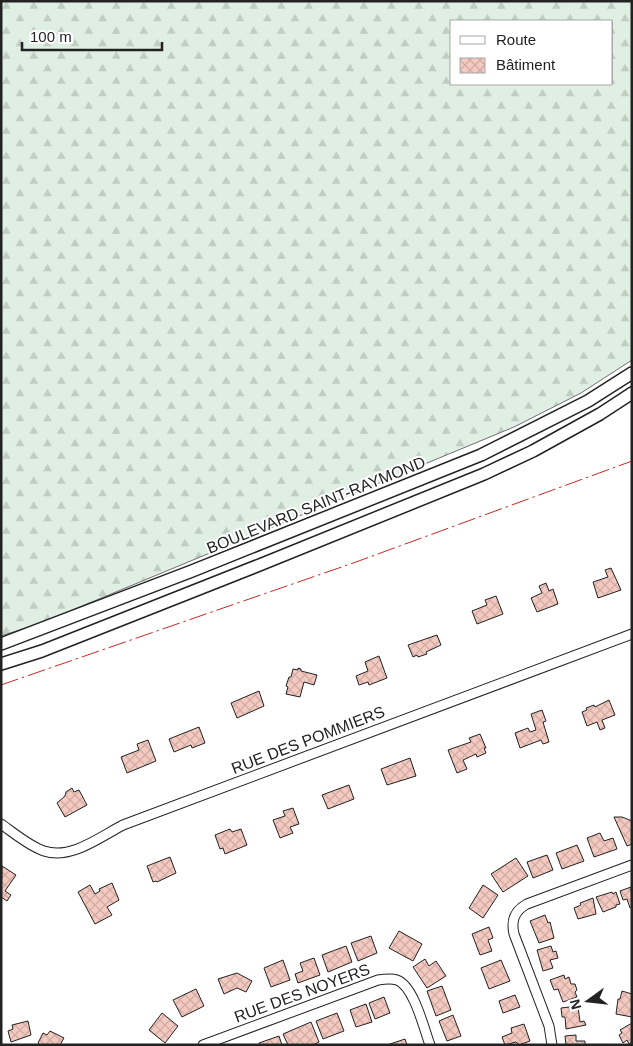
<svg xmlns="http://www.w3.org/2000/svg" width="633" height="1046" viewBox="0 0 633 1046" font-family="Helvetica,sans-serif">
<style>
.forest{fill:url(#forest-firs);stroke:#6f6f6f;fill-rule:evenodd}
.building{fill:url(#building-cross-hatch);stroke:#222}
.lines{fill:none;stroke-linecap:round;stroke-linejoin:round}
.minor-casing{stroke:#222;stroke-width:11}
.secondary-casing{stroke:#222;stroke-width:14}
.minor{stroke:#fff;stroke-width:9}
.secondary{stroke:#fff;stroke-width:11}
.power{stroke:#c62828;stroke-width:1;stroke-dasharray:18 4 2.5 4;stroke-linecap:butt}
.labels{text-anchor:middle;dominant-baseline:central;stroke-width:4;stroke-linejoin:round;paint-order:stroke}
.street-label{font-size:16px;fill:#222;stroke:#fff}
</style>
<defs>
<pattern id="forest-firs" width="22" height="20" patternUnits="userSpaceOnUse" patternTransform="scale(1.25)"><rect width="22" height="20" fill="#e0efe3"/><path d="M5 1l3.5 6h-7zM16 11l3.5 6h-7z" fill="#c0cdc2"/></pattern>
<pattern id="building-cross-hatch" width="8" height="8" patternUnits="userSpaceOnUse" patternTransform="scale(1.25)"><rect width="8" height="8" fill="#f3c9c0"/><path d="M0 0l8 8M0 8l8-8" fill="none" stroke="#d0aca5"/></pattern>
</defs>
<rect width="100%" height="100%" fill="#fff"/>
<path class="forest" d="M1,1H632V360L581,393L514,427L41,623L1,636ZM452,21H612V84H452Z"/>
<path class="building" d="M611,568L621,590L598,598L593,582L608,577L605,570Z
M546,583L549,591L553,589L558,604L537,612L531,598L542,593L539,586Z
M496,596L503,614L477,624L472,611L487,605L485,600Z
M437,635L441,645L426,652L427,654L418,657L417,655L413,657L408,645Z
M379,656L387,678L369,685L368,682L359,685L356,676L368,671L365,662Z
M298,668L301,669V671L317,675L314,685L304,682L300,697L286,694L288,687L286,686L289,677H291L293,669L298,670Z
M259,691L264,706L237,718L231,703Z
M609,700L615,715L602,720L605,728L600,730L597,722L587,726L582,712L587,710L586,708L594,705L595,707Z
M542,710L546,721L543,722L549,742L543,744L541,740L520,748L515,733L528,728L530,732L536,730L531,714Z
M199,727L205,743L192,748L191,745L174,752L169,739Z
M480,734L486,748H484L486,753L477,757L476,754L463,760L467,769L457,773L448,750L471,742L469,738Z
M148,740L156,761L127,773L121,757L139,750L137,744Z
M410,758L416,776L387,785L381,769Z
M349,785L354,799L328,809L322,795Z
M72,788L74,792L79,790L87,805L65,817L57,803L65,796L66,792Z
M293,808L299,824L290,827L293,833L280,838L273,820L285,816L283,811Z
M614,817H622L632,821V844L627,846Z
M230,829L232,832L241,829L247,845L225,854L223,848L220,849L215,835Z
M600,833L604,841L613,838L617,849L594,857L587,838Z
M577,845L584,861L562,869L556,853Z
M547,855L553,870L533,878L527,862Z
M170,857L176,873L157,882L156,881L153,882L147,866Z
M516,858L528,876L503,892L491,874Z
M2,866L16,875L5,891L11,895L7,901L1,897Z
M112,883L119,900L107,907L112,915L95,924L78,892L90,885L95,894L100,891L99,889Z
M483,885L498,895L483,918L469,908Z
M631,887L632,907L630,908L627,899L623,900L620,891Z
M612,892L613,894L616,892L620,904L616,905V907L603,912L596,897Z
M593,898L596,914L578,919L574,908L581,905L580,903Z
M545,915L548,923L550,922L554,938L539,943L530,921Z
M489,927L493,938L488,940L492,951L480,955L472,934Z
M399,931L422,944L413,961L389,948Z
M371,936L377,953L358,961L351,943Z
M346,946L352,962L328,972L322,955Z
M551,946L553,952L556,951L558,958L550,960L553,968L543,971L537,950Z
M314,958L320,975L298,983L295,974L303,971L300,963Z
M425,959L429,966L436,961L446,976L427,988L413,967Z
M283,960L290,980L271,987L264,968Z
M501,960L510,981L489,989L481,968Z
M237,973L252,981L246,992L237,988L224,994L218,979Z
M564,975L565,979L569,977L571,984H575L577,990L575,992L577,997L563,1002L558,989L554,990L550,980Z
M442,986L451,1010L436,1016L427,991Z
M196,989L204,1006L182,1017L173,1000Z
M622,991L632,994V1017L616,1014L618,999H620Z
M515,995L520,1007L503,1013L499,1001Z
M384,997L390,1013L375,1019L369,1003Z
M366,1004L372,1022L356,1027L350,1010Z
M578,1006L580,1022L584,1021L586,1025L566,1029L565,1017H562L561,1008Z
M162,1013L178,1026L165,1043L149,1030Z
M337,1013L344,1031L323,1039L316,1021Z
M453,1015L461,1036L447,1041L439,1021Z
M28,1021L31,1035L11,1042L8,1031L13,1029L12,1025Z
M311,1022L319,1042L313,1045H288L283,1034Z
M632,1023V1042L629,1044L627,1040L623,1043L619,1035L622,1033L620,1030Z
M524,1024L530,1041L519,1045L516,1042L505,1045L502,1037L512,1033L511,1028Z
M50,1031L64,1038L60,1045H40L38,1043L43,1033L47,1035Z
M576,1035V1041H585V1045H566L565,1036Z
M279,1036L282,1045H260L259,1043Z
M405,1039L407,1045H387Z"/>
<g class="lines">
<g class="minor-casing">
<path id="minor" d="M1,824C14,833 29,846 44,851C71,860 100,837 123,825L632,634
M203,1045L378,980C384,979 391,978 397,980C414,986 424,1029 430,1045
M552,1045L549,1026L514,934C511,921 514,911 527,904L632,865"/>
</g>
<g class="secondary-casing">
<path id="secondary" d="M1,644L192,571L481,455L588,401L632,373
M1,664L42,651L262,564L484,474L533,451L600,414L632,393"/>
</g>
<use href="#minor" class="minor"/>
<use href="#secondary" class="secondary"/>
<path class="power" d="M1,685L356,562L632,461"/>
</g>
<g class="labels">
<g class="street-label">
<text transform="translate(316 505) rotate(-22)">BOULEVARD SAINT-RAYMOND</text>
<text transform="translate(308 740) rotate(-21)">RUE DES POMMIERS</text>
<text transform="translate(302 993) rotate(-20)">RUE DES NOYERS</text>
</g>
</g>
<rect width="633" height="1046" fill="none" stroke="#222222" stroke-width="5"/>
<rect x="450" y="20" width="162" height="65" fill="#ffffff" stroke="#a7a7a7"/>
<rect x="460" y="36" width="25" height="8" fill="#ffffff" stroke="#a7a7a7"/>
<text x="496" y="45" font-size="15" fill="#222222">Route</text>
<rect x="460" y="58" width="25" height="15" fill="url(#building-cross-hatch)" stroke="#a7a7a7"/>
<text x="496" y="70" font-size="15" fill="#222222">Bâtiment</text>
<g transform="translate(588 1001) rotate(255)" stroke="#ffffff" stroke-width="4" paint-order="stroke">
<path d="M0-4L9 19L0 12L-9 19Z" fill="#222222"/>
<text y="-8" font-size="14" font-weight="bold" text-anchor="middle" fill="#222222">N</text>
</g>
<path d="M22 42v8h140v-8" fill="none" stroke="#222222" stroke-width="2.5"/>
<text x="30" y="42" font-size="15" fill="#222222" stroke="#ffffff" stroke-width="4" paint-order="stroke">100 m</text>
</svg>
